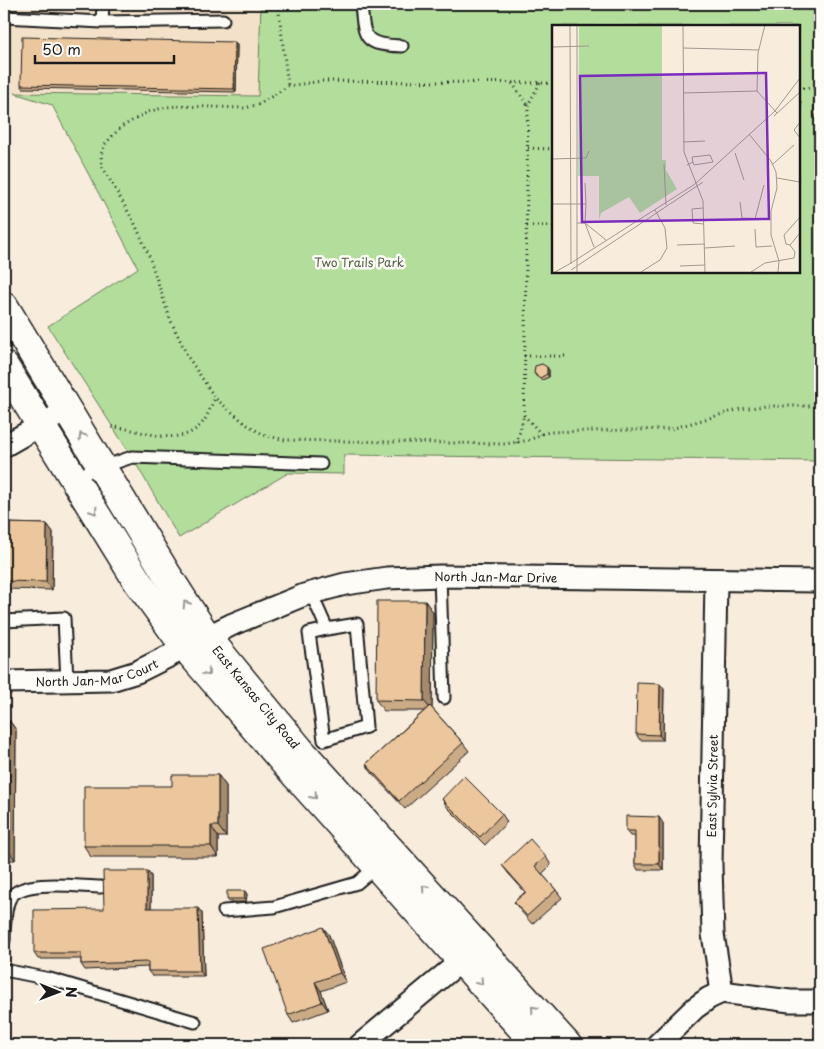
<svg xmlns="http://www.w3.org/2000/svg" width="824" height="1049" viewBox="0 0 824 1049" font-family="'Playpen Sans',sans-serif">
<style>
.built{fill:#f4e1c9}
.green{fill:#b2dd9b;stroke:#677c5c;fill-rule:evenodd}
.lines{fill:none;stroke-linecap:round;stroke-linejoin:round}
.service-casing{stroke:#1c1c1c;stroke-width:15}
.minor-casing{stroke:#1c1c1c;stroke-width:25}
.secondary-casing{stroke:#1c1c1c;stroke-width:31}
.path{stroke:#1c1c1c;stroke-width:3;stroke-dasharray:1 4;stroke-linecap:butt}
.service{stroke:#fdfcf7;stroke-width:11}
.minor{stroke:#fdfcf7;stroke-width:21}
.secondary{stroke:#fdfcf7;stroke-width:28}
.wall{fill:#cbaa86;stroke:#1c1c1c}
.shaded-wall{fill:#a58b6d;stroke:#1c1c1c}
.building{fill:#ecc69c;stroke:#1c1c1c}
.oneway{stroke:#989794}
.labels{text-anchor:middle;dominant-baseline:central;stroke-width:5;stroke-linejoin:round;paint-order:stroke}
.park-label{font-size:12px;fill:#506048;stroke:#fdfcf7}
.street-label{font-size:12px;fill:#1c1c1c;stroke:#fdfcf7}
.inset-road{fill:none;stroke:#a0998f;stroke-width:1}
.view{fill:#7b2cbf;fill-opacity:0.15;stroke:#7b2cbf;stroke-width:2.5}
.inset-edge{fill:none;stroke:#1c1c1c;stroke-width:2.5}
</style>
<rect width="100%" height="100%" fill="#f8ecdc"/>
<filter id="ink" filterUnits="userSpaceOnUse"><feTurbulence type="fractalNoise" baseFrequency=".02" numOctaves="2"/><feDisplacementMap in="SourceGraphic" scale="10" xChannelSelector="R" yChannelSelector="G"/><feConvolveMatrix kernelMatrix="1 2 1 2 8 2 1 2 1" color-interpolation-filters="sRGB"/></filter>
<g filter="url(#ink)">
<path class="built" d="M4,4H261L259,96L14,93L4,99Z"/>
<path class="green" d="M261,4H820V461L344,455V474L288,473L179,538L132,457L48,326L138,268L52,105L14,93L258,96ZM553,26H798V271H553Z"/>
<g class="lines">
<g class="service-casing">
<path id="service" d="M361,4C364,39 364,45 402,46
M4,17L102,22L103,4
M102,22L223,20
M73,477L132,457L321,464
M440,576L444,698
M311,593L327,629L357,624L366,727L324,740L309,633L327,629
M4,621L64,618L67,681
M224,911L274,907L357,883L377,866
M4,940C4,930 5,907 10,898C23,878 80,887 101,887
M4,970L50,979L195,1022"/>
</g>
<g class="minor-casing">
<g id="minor">
<path d="M4,446L67,410"/>
<path d="M716,580L711,865L713,934L722,992"/>
<path id="s1" d="M4,682L111,680L137,672L233,624L304,595L345,584L387,578L440,576L820,581"/>
<path d="M360,1045L473,951"/>
<path d="M657,1045L695,1008L709,998L722,992L790,1001H820"/>
</g>
</g>
<g class="secondary-casing">
<g id="secondary">
<path id="s2" d="M4,306L166,573L207,637L300,750L567,1045"/>
<path d="M4,366L138,582L185,647L283,761L537,1045"/>
</g>
</g>
<path class="path" d="M278,4L288,86
M512,83L528,105
M540,83L528,105L524,415L541,434
M553,83L322,81L288,86L260,104L245,108L179,106L166,107L148,112L121,127L105,144L101,154L102,166L135,224L148,253L170,319L188,357L215,398L246,424L264,435L285,440L505,444L530,440L541,434L550,432L671,429L740,409L766,406H820
M798,88H820
M528,148L553,149
M527,226H553
M524,356H567
M112,427C141,428 180,451 203,422C208,416 211,405 215,398
M517,443L524,415"/>
<use href="#service" class="service"/>
<use href="#minor" class="minor"/>
<use href="#secondary" class="secondary"/>
</g>
<path class="wall" d="M237,45L236,92L23,88L21,85Z
M820,97V122H817L814,116Z
M549,370V377L542,380L536,376L534,373Z
M4,523L47,524L53,532L52,590L4,589Z
M425,601L433,612L432,708L463,743L469,751L405,809L372,773L366,764L424,711H384L376,700Z
M664,689L663,740H640L636,734Z
M4,720H9L16,730L15,860H4Z
M218,775L226,786V837H218V857H91L84,846L172,786Z
M442,799L502,814L507,822L485,845L447,807Z
M663,823V870H638L635,864V836H630L626,831Z
M546,857L551,865L542,874L556,890L562,898L532,924L520,910L514,902L525,892L508,873L502,865Z
M147,871L151,876V908L202,913L204,976H152L148,971V967L85,970L81,964V959H38L34,953L104,909Z
M247,894L246,902H229L227,899Z
M329,935L346,982L321,991L328,1010L293,1023L288,1015Z"/>
<path class="shaded-wall" d="M235,42L237,45L236,92L234,89Z
M799,99L801,102V115L799,112Z
M547,367L549,370V377L547,374Z
M47,524L53,532L52,590L46,582Z
M425,601L433,612L432,711L424,701Z
M660,684L664,689L663,740L659,735Z
M9,720L16,730L15,860L8,849Z
M218,775L226,786V837L218,826Z
M659,817L663,823V870L659,864Z
M211,826L218,837V857L211,846Z
M147,871L151,876V914L147,908Z
M245,891L247,894L246,902L244,899Z
M198,908L202,913L204,976L200,971Z
M323,927L329,935L346,982L340,973Z
M315,982L321,991L328,1010L322,1002Z"/>
<path class="building" d="M22,37L235,42L234,89L21,85Z
M814,97H820V116H814Z
M798,99H799V112H798Z
M542,364L547,367V374L540,378L534,373L535,366Z
M4,523L47,524L46,582L4,581Z
M377,601H425L424,701L376,700Z
M637,683L660,684L659,735L636,734Z
M430,706L463,743L399,801L366,764Z
M4,720H9L8,849H4Z
M172,775H218V826H211V846H84V786H172Z
M464,776L502,814L480,837L442,799Z
M626,816L659,817V864H635V831H626Z
M530,839L546,857L535,866L556,890L527,916L514,902L526,892L502,865Z
M103,871H147V908H198L200,971H148V962L81,964V953H34V910L104,909Z
M227,891H245L244,899H227Z
M323,927L340,973L315,982L322,1002L288,1015L264,949Z"/>
<defs><path id="oneway-chevron" d="M-2-3.5L2.5 0L-2 3.5" fill="none" stroke-width="1.6" stroke-linecap="round" stroke-linejoin="round" transform="scale(1.25)"/></defs>
<g class="oneway">
<use href="#oneway-chevron" transform="translate(82 436) rotate(-121)"/>
<use href="#oneway-chevron" transform="translate(94 511) rotate(58)"/>
<use href="#oneway-chevron" transform="translate(186 604) rotate(-123)"/>
<use href="#oneway-chevron" transform="translate(207 673) rotate(50)"/>
<use href="#oneway-chevron" transform="translate(314 796) rotate(48)"/>
<use href="#oneway-chevron" transform="translate(425 888) rotate(-132)"/>
<use href="#oneway-chevron" transform="translate(480 982) rotate(48)"/>
<use href="#oneway-chevron" transform="translate(534 1009) rotate(-132)"/>
</g>
</g>
<g class="labels">
<g class="park-label">
<text x="359" y="262">Two Trails Park</text>
</g>
<g class="street-label">
<text stroke="none"><textPath href="#s1" startOffset="512">North Jan-Mar Drive</textPath></text>
<text stroke="none"><textPath href="#s1" startOffset="94">North Jan-Mar Court</textPath></text>
<text stroke="none"><textPath href="#s2" startOffset="466">East Kansas City Road</textPath></text>
<text transform="translate(712 786) rotate(-89)">East Sylvia Street</text>
</g>
</g>
<g transform="translate(552 25)">
<rect width="248" height="248" fill="#f8ecdc"/>
<path d="M27,0H110V135H114V145L125,164L88,188L77,172L49,188L47,195V151H26Z" fill="#b2dd9b"/>
<path class="inset-road" d="M18,0L19,239M131,0L132,127L151,176L153,247M213,0L206,28L205,66L225,88M0,22L37,21M131,23L207,25M131,68L205,66M222,91L248,67M248,97L242,105L248,113M197,109L219,136L224,147L225,163L219,186V210L227,236L226,247M131,117L153,116M183,128L192,155M0,134L34,133L37,126M112,139L114,180M221,139L242,120M135,140L141,137L140,132L158,130L161,137L142,140L141,137M225,153L248,157M33,158L34,179M188,177L190,193L218,194M0,179H34L33,198L54,215M151,183L140,184L141,198L152,199M203,194L212,160M25,198H33L42,222M203,204L204,222L220,221M125,220L153,219M238,220L234,219L232,210L248,192M153,223L183,221M19,238L143,159L223,86L248,53M128,241L153,240M19,245L151,157M3,247L19,238M25,247V0M89,247L108,235L115,223L113,203L103,185M199,247L213,238L242,233L243,227L238,220L248,208"/>
<path class="view" d="M214,48L217,194L30,197L28,51Z"/>
<rect width="248" height="248" class="inset-edge"/>
</g>
<rect width="824" height="1049" fill="none" stroke="#fdfcf7" stroke-width="20"/>
<rect x="10" y="10" width="804" height="1029" fill="none" stroke="#1c1c1c" stroke-width="2" filter="url(#ink)"/>
<g transform="translate(58 992) rotate(91)" stroke="#fdfcf7" stroke-width="4" paint-order="stroke">
<path d="M0-4L9 19L0 12L-9 19Z" fill="#1c1c1c"/>
<text y="-8" font-size="14" font-weight="bold" text-anchor="middle" fill="#1c1c1c">N</text>
</g>
<path d="M35 55v8h139v-8" fill="none" stroke="#1c1c1c" stroke-width="2.5"/>
<text x="42" y="55" font-size="15" fill="#1c1c1c" stroke="#fdfcf7" stroke-width="4" paint-order="stroke">50 m</text>
</svg>
